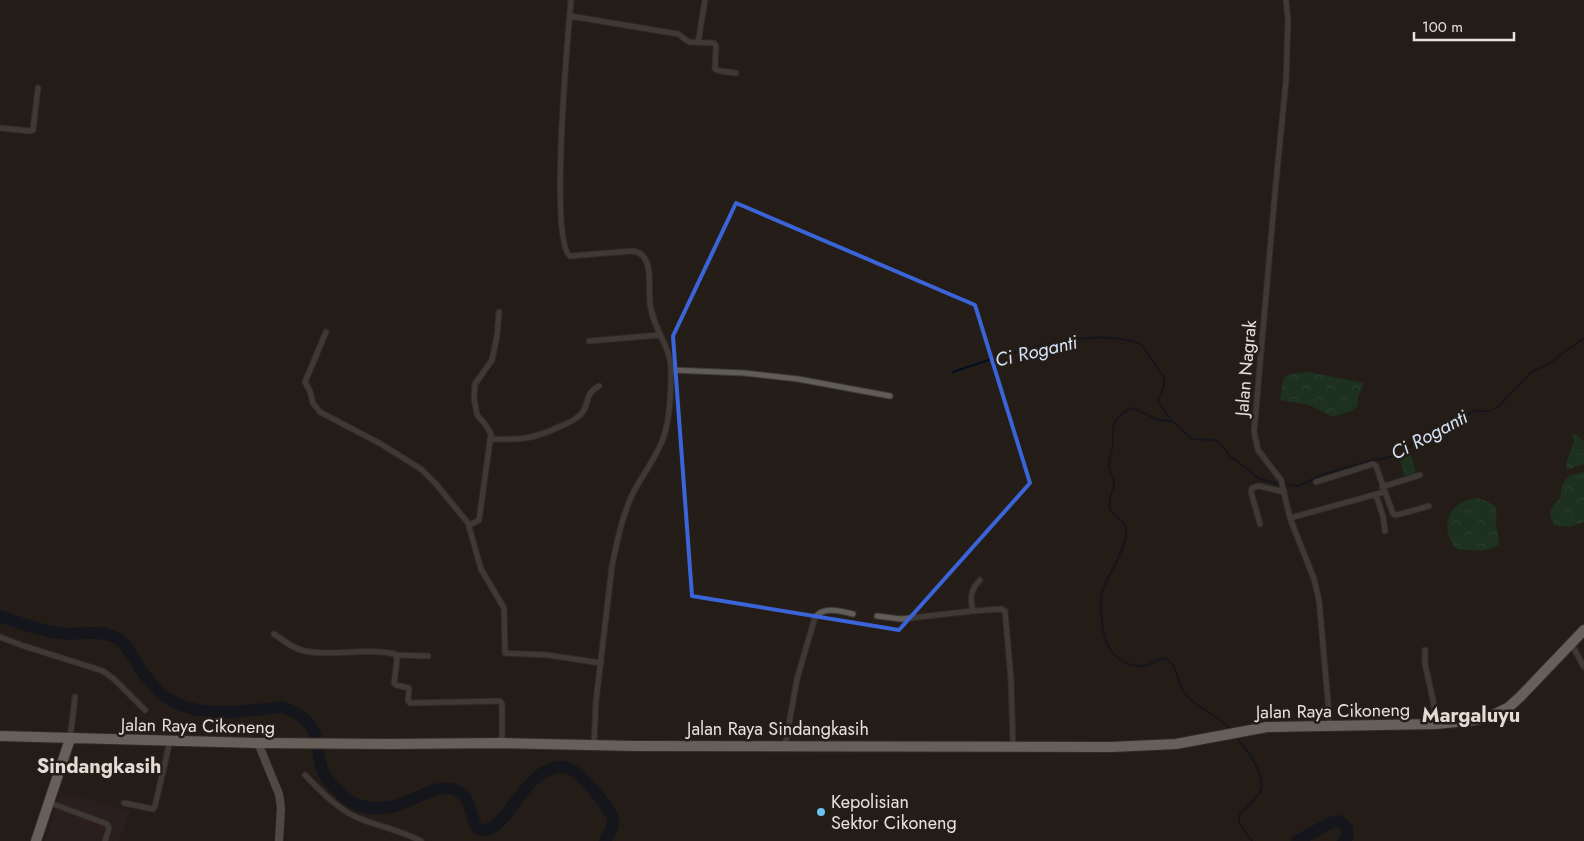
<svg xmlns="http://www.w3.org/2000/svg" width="1584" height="841" viewBox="0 0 1584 841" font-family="Jost,sans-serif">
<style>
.commercial{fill:#312028}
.grass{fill:url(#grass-tufts)}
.forest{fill:url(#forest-crowns)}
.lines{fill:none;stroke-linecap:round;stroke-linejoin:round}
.stream{stroke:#010e21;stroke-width:2}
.river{stroke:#010e21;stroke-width:12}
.street-casing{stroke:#3f3934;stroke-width:7}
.secondary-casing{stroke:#3f3934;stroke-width:9}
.highway-casing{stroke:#3f3934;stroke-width:12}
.street{stroke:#5f5c59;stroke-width:5}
.secondary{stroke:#837e79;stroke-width:8}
.highway{stroke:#b9b2aa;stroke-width:10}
.marked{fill:none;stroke:#3b64d9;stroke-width:4;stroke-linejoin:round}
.poi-dot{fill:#6bc3f2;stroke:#241d18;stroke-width:2}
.labels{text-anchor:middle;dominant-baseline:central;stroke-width:5;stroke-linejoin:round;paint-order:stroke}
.street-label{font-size:18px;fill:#e7e2df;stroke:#241d18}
.poi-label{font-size:18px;fill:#e7e2df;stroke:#241d18;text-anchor:start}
.water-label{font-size:19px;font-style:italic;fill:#d4e3f5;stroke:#241d18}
.quarter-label{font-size:20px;font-weight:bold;fill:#e3dbd4;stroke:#241d18}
</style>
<defs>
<pattern id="grass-tufts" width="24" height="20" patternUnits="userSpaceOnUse" patternTransform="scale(1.25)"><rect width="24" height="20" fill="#154927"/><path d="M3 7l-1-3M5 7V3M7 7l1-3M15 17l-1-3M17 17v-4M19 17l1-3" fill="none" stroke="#376346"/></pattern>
<pattern id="forest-crowns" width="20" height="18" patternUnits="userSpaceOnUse" patternTransform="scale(1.25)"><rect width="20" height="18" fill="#154927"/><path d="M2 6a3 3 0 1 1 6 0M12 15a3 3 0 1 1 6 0" fill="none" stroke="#376346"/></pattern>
</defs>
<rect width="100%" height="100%" fill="#241d18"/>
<path class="commercial" d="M60,792L130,811L119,841H45Z"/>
<path class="grass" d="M1410,451L1416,472L1405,476L1400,461Z"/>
<path class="forest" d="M1308,372L1364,383L1358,397V406L1351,411L1333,417L1309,405L1280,400L1283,380L1287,375Z
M1572,433L1576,434L1584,442V464L1567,470L1566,463L1574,442Z
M1584,472V522L1569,527L1555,526C1548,515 1549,506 1560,499L1562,486L1566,479L1571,475Z
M1477,498L1487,501L1496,507C1497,514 1496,518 1496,524C1496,530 1499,534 1499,544C1486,554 1471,550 1456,549C1444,534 1443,514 1461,503C1465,500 1471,499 1477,498Z"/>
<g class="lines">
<path class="stream" d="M953,372C1002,355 1093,323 1142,345L1164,377V386L1158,401L1172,421L1192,439L1214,440L1219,442L1230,456L1260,479L1279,484
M1172,421C1154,422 1145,411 1130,408C1124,412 1117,417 1114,424C1112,430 1113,438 1113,443C1112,451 1109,458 1109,466C1109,472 1115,477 1114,483C1113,492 1107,501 1110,509C1113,520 1129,517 1126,536C1123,551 1115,565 1108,578C1106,583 1103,588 1102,592C1099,607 1102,638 1111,651C1120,662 1134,669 1148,665C1154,663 1158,657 1165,659C1179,664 1177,685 1185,694C1198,708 1217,715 1230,729
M1283,484L1298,486L1324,474L1370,461L1400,455L1415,441L1431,430L1458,421L1474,411H1490L1499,406L1533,371L1548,364L1584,338
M1236,737C1246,749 1268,776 1260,792C1255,802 1244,807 1239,816V823L1252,841"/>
<path class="river" d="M0,616C19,623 38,630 58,633C79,636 99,628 118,639C131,647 135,664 145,675C152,683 158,692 166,697C198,720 246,711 281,707C295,710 311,721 315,735C319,747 318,760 323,772C327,781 335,788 342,795C363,814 389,810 413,799C425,794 438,786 452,789C478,795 467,830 483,830C508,831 522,771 559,767C566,766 573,770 579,775C588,783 611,809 613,820C614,828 608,835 605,841
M1297,841L1330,823L1339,821L1347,828L1348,836L1343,841"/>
<g class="street-casing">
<path id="street" d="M571,0C568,34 549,241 570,256L633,251C655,254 648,287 650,303C652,328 672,347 671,372C671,392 670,417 664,436C657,457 643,474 633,493C622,516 617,542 612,566L596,701L594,744
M1286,0L1288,21L1286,81L1276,182L1254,432L1258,450L1281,480L1290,518L1314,579L1319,600L1330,725
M570,16L678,34L689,42L714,43L716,46L715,69L720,71L736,73
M698,43L705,0
M0,128L30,131L33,130L38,88
M326,332L305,382L310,391L313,403L320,412L381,444L421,469L436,484L468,523L481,569L504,608L505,653L547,655L601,663
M589,341L660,335
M672,370L744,373L798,379L890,396
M490,439C520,440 534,439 561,426C568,423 576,420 581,414C591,403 583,395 599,386
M1316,482L1373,464L1376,466L1393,514L1397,515L1429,506
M1382,487L1420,475
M1376,495L1383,516L1385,531
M1290,518L1384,492
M1260,524L1251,492L1252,488L1259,486L1284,492
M470,525L479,520L491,434L485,424L477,415L474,398L475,384L492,360L497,336L499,312
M980,580C970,590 970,599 973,611L1002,609L1005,611L1011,680L1013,746
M877,616L901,619L973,611
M274,634C283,640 293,649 305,651C332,657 365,647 395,654L397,660L394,683L396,685L409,688L408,701L410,703L500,701L502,704V743
M0,637L24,646L103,671L114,679L145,710
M1571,643L1584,667
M1425,650V664L1433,700L1436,724
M396,655L428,656
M70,739L75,697
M785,746L797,679L815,617C824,606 841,611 853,614
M305,775C321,791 335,807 356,817C377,826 400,830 421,841
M48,802L107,824L109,828L105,841
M124,803L153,809L155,806L170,741"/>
</g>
<g class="secondary-casing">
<path id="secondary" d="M258,743L279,794L281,808L279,841"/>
</g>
<g class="highway-casing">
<path id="highway" d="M0,736L258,743L390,744L502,743L635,746L1111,747L1176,744L1267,727L1436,724L1476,720L1493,715L1509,707L1521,696L1584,630
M36,841L70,739"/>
</g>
<use href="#street" class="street"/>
<use href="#secondary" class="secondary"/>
<use href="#highway" class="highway"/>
</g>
<path d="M0 0H1584V841H0ZM736,203L975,305L1030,483L899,630L692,596L673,336Z" fill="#241d18" fill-opacity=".55" fill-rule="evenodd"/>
<path class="marked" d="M736,203L975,305L1030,483L899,630L692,596L673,336Z"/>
<circle class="poi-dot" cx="821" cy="812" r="5"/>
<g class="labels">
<g class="street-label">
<text transform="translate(1246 368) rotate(-85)">Jalan Nagrak</text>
<text transform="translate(1333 711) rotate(-1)">Jalan Raya Cikoneng</text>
<text transform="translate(198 726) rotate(1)">Jalan Raya Cikoneng</text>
<text x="778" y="729">Jalan Raya Sindangkasih</text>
</g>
<g class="poi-label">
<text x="831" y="802">Kepolisian<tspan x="831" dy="21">Sektor Cikoneng</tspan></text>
</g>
<g class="water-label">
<text transform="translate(1036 351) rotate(-13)">Ci Roganti</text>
<text transform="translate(1429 435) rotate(-28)">Ci Roganti</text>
</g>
<g class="quarter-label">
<text x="1471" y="715">Margaluyu</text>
<text x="99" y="766">Sindangkasih</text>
</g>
</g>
<path d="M1414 32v8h100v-8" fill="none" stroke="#e7e2df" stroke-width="2.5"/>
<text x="1422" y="32" font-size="15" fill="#e7e2df" stroke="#241d18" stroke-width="4" paint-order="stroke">100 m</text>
</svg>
